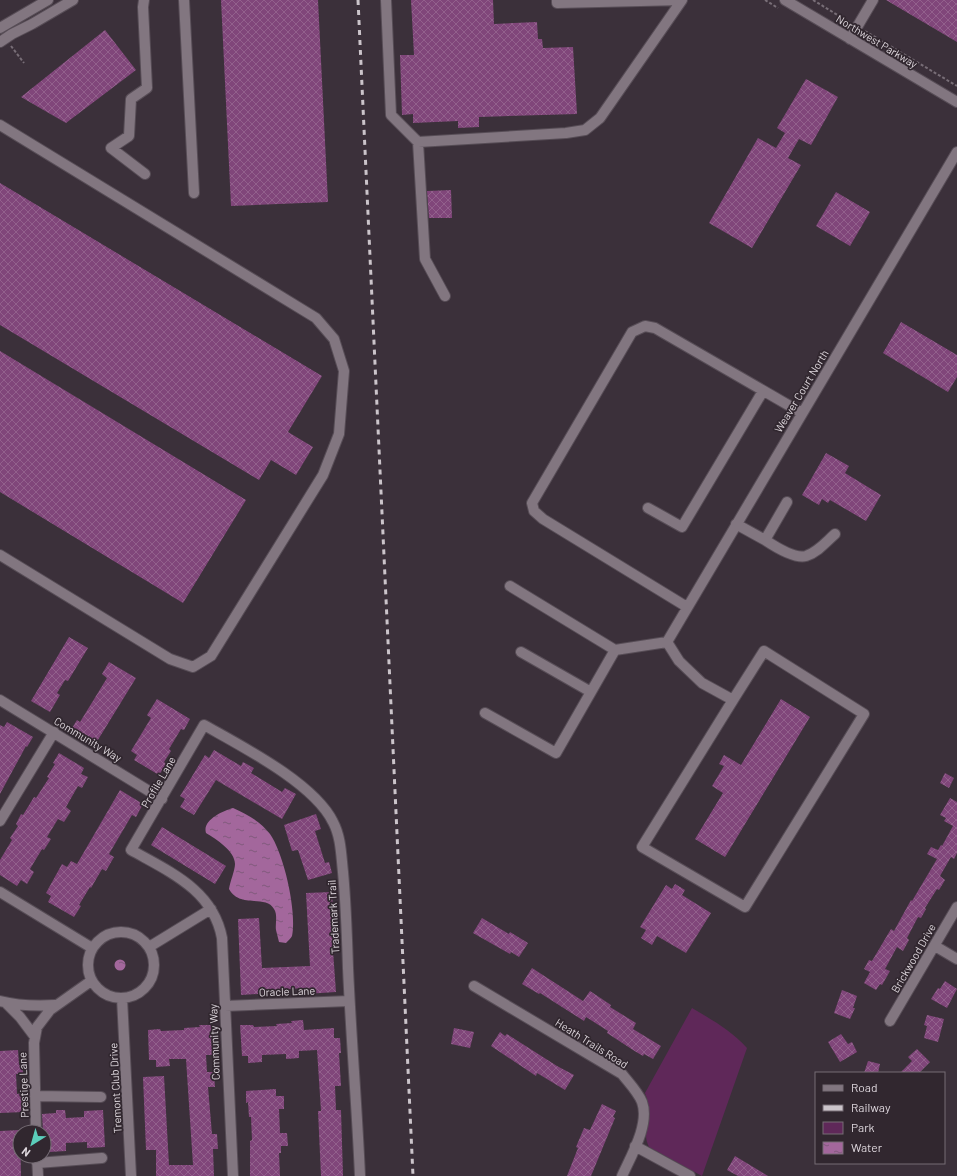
<svg xmlns="http://www.w3.org/2000/svg" width="957" height="1176" viewBox="0 0 957 1176" font-family="Barlow,sans-serif">
<style>
.park{fill:#5f2859}
.water{fill:url(#water-ripples)}
.building{fill:url(#building-cross-hatch)}
.lines{fill:none;stroke-linecap:round;stroke-linejoin:round}
.minor-casing{stroke:#574d56;stroke-width:12}
.path{stroke:#786e77;stroke-width:2;stroke-dasharray:3 2;stroke-linecap:butt}
.minor{stroke:#827680;stroke-width:10}
.rail{stroke:#cbc4ca;stroke-width:3;stroke-dasharray:5 5;stroke-linecap:butt}
.labels{text-anchor:middle;dominant-baseline:central;stroke-width:3.5;stroke-linejoin:round;paint-order:stroke}
.street-label{font-size:11px;fill:#ded7dd;stroke:#31272f}
</style>
<defs>
<pattern id="water-ripples" width="26" height="14" patternUnits="userSpaceOnUse"><rect width="26" height="14" fill="#a3679c"/><path d="M2 4q2-2 4 0t4 0M15 11q2-2 4 0t4 0" fill="none" stroke="#81597c"/></pattern>
<pattern id="building-cross-hatch" width="8" height="8" patternUnits="userSpaceOnUse"><rect width="8" height="8" fill="#80467a"/><path d="M0 0l8 8M0 8l8-8" fill="none" stroke="#92608c"/></pattern>
</defs>
<rect width="100%" height="100%" fill="#3b303a"/>
<path class="park" d="M692,1008C712,1020 731,1030 747,1048L702,1176L649,1147C643,1135 648,1131 649,1119C650,1110 648,1101 645,1093Z"/>
<path class="water" d="M233,808C247,814 261,822 270,834C284,854 297,912 292,936C291,938 288,941 286,943L279,942C278,938 277,934 276,930C275,924 278,915 274,909C266,894 240,909 229,889C230,882 235,870 235,864C235,851 216,839 206,833C202,820 223,811 233,808Z
M114.5 965a5.5 5.5 0 1 1 11 0a5.5 5.5 0 1 1-11 0Z"/>
<path class="building" d="M221,0H318L328,202L231,206Z
M411,0H493L494,24L537,22L538,39H542L543,48L573,47L577,114L479,117V127L458,128V121L413,123V114L402,115L400,55H414Z
M886,0H957V42Z
M105,30L136,70L66,123L21,97Z
M806,79L838,97L811,145L799,139L788,158L801,165L752,248L709,223L758,138L776,148L785,133L777,128Z
M0,183L322,376L288,432L313,447L296,475L271,460L259,480L0,325Z
M451,190L452,218H429L427,191Z
M836,192L870,212L850,246L816,226Z
M901,322L957,355V377L948,392L883,353Z
M0,351L246,500L183,603L0,492Z
M826,453L849,466L845,473L881,495L866,521L830,500L828,503L822,499L819,505L802,495Z
M69,637L88,648L68,681L65,680L57,693L60,695L50,712L31,701Z
M109,662L136,678L96,743L72,728L77,720L80,722L107,678L102,674Z
M157,699L190,719L184,730L181,729L169,749L171,751L164,762L166,764L159,775L134,760L137,755L131,751L151,718L147,715Z
M781,699L810,717L725,857L695,839L723,793L712,786L724,766L719,764L724,755L741,765Z
M7,722L33,737L27,747L26,746L0,794V725L4,727Z
M214,750L241,766L243,762L254,768L251,773L282,792L285,788L296,794L282,819L216,780L194,815L180,807L185,799L180,796L188,783L205,755L209,758Z
M59,753L84,768L81,774L88,777L82,788L78,786L66,807L71,811L64,822L58,819L47,837L51,839L44,850L42,849L30,869L34,872L27,884L21,880L17,886L0,875V860L12,840L10,838L18,826L16,824L21,814L23,815L34,797L36,798L49,778L47,777L55,764L53,763Z
M945,773L954,778L949,788L940,783Z
M120,790L143,804L136,817L132,815L109,854L114,857L106,871L102,869L91,888L90,887L79,905L81,906L74,917L48,902L51,896L46,893L62,864L67,867L71,861L77,864Z
M950,798L957,802V853L954,859L951,857L940,876L945,880L939,890L937,889L925,908L926,909L921,918L918,917L907,938L909,940L903,951L897,947L885,969L890,971L882,985L880,984L876,990L864,983L870,972L864,969L869,960L872,961L891,929L894,931L911,900L912,901L937,859L927,854L931,847L938,850L941,845L942,846L953,826L944,821L946,818L940,815Z
M316,814L321,829L315,831L325,863L329,862L332,873L308,880L298,850L292,851L284,825Z
M162,827L226,866L215,884L151,845Z
M675,884L685,890L682,895L711,913L686,953L657,936L652,945L641,938L646,930L640,927L666,885L672,889Z
M332,892L335,951H333L336,992L305,994V988L289,989V994L275,995V993L241,995L238,919L259,918L262,968L310,966L306,893Z
M482,918L509,934L510,932L528,943L519,957L511,952L510,954L473,933Z
M532,968L583,1001L590,991L611,1005L610,1007L636,1023L633,1029L661,1046L653,1059L644,1054L643,1056L633,1050L607,1033L608,1031L586,1017L584,1021L540,993L539,994L522,984Z
M945,981L957,989L947,1008L931,999L938,988L940,989Z
M842,990L857,996L853,1008H855L850,1019L834,1013Z
M927,1015L944,1019L938,1042L924,1038L927,1026L924,1025Z
M303,1020L304,1030L334,1028V1038H340L341,1053H339L341,1086H335L336,1110H341L343,1176H321L318,1111H321L317,1050L299,1051V1058L286,1059V1054L262,1055V1062L248,1063V1056H242L240,1025H253L254,1027L277,1026L276,1024L292,1023L291,1021Z
M199,1025H211L213,1055H206L207,1072H214L215,1087H208L212,1134H217L218,1149H213L214,1176H156V1150H146L143,1077L164,1076L169,1165H193L186,1059H169L170,1066L156,1067V1060H149L148,1030L160,1029L161,1031L184,1030V1028L200,1027Z
M454,1028L474,1032L470,1048L451,1044Z
M500,1032L505,1036L507,1034L557,1066L574,1075L565,1090L537,1073L536,1076L491,1046Z
M841,1034L848,1044L852,1042L857,1052L840,1062L828,1042Z
M917,1049L930,1062L919,1073H900L912,1061L908,1057Z
M18,1050L19,1065H23V1074H16L17,1094L23,1093L24,1112L0,1113V1051Z
M868,1061L880,1064L878,1073H864Z
M276,1089V1096H284V1109H279L280,1133H287L288,1146H281V1153H279L280,1176H250V1141L252,1140L251,1117H249L248,1102L246,1103V1091Z
M602,1104L616,1111L613,1117L615,1118L591,1176H567L578,1148L576,1147L584,1128L590,1130Z
M56,1110H65L66,1118L84,1117V1111L103,1110L105,1147L87,1148V1142L66,1143V1151L49,1152L48,1140H44V1132H43L42,1114L56,1113Z
M20,1130L21,1176H0V1131Z
M735,1156L768,1176H738L727,1170Z"/>
<g class="lines">
<g class="minor-casing">
<path id="minor" d="M144,0L143,7L147,88L131,99L129,136L111,148L145,174
M184,0L194,193
M386,0L391,115L418,142
M557,0V3L682,0
M785,0L957,102
M0,28L48,0
M850,39L873,0
M0,42L12,34L32,24L73,0
M0,125L316,318L334,339L344,371L339,434L323,475L211,656L193,667L170,659L0,555
M445,296L425,259L418,142L566,133L585,130L600,118L682,0
M648,508L682,527L763,391
M736,524L765,540L787,502
M765,540C774,546 795,559 806,556C818,552 826,542 835,534
M510,586L615,650L667,642
M687,607L543,519L534,511L532,503L632,332L645,326L655,328L802,413
M667,642L679,661L702,683L733,700L642,847L745,907L864,714L764,651L733,700
M667,642L957,152
M521,652L591,692
M0,700L162,799
M485,713L556,753L615,650
M0,821L54,732
M0,892L92,948
M88 965a33 33 0 1 1 66 0a33 33 0 1 1-66 0Z
M935,946L957,959
M149,947L211,909
M474,986L622,1074C629,1083 638,1092 642,1102C650,1124 631,1156 622,1176
M122,998L131,1176
M0,1001C19,1006 36,1006 55,1005
M6,1003L20,1017L35,1037
M225,1006L349,1001
M890,1021L957,907
M35,1096L101,1097
M36,1132L34,1043L37,1027L50,1010L91,981
M635,1146L690,1176
M37,1156L38,1176
M37,1163L102,1158
M233,1176L222,938C213,890 170,872 131,850L204,725C241,746 314,783 333,822C341,837 341,854 343,872C346,904 347,936 348,968C351,1037 357,1107 360,1176"/>
</g>
<path class="path" d="M765,0L778,8
M813,0L849,22
M865,31L957,86
M11,46L24,63"/>
<use href="#minor" class="minor"/>
<path class="rail" d="M358,0L413,1176"/>
</g>
<g class="labels">
<g class="street-label">
<text transform="translate(877 41) rotate(31)">Northwest Parkway</text>
<text transform="translate(801 391) rotate(-59)">Weaver Court North</text>
<text transform="translate(88 739) rotate(31)">Community Way</text>
<text transform="translate(158 782) rotate(-60)">Profile Lane</text>
<text transform="translate(333 917) rotate(-93)">Trademark Trail</text>
<text transform="translate(913 958) rotate(-60)">Brickwood Drive</text>
<text transform="translate(287 991) rotate(-2)">Oracle Lane</text>
<text transform="translate(214 1042) rotate(-92)">Community Way</text>
<text transform="translate(592 1043) rotate(32)">Heath Trails Road</text>
<text transform="translate(23 1085) rotate(-92)">Prestige Lane</text>
<text transform="translate(115 1088) rotate(-93)">Tremont Club Drive</text>
</g>
</g>
<rect x="815" y="1072" width="130" height="92" fill="#31272f" stroke="#766d75"/>
<rect x="823" y="1085" width="20" height="6" fill="#827680" stroke="#766d75"/>
<text x="851" y="1092" font-size="12" fill="#ded7dd">Road</text>
<rect x="823" y="1105" width="20" height="6" fill="#cbc4ca" stroke="#766d75"/>
<text x="851" y="1112" font-size="12" fill="#ded7dd">Railway</text>
<rect x="823" y="1122" width="20" height="12" fill="#5f2859" stroke="#766d75"/>
<text x="851" y="1132" font-size="12" fill="#ded7dd">Park</text>
<rect x="823" y="1142" width="20" height="12" fill="url(#water-ripples)" stroke="#766d75"/>
<text x="851" y="1152" font-size="12" fill="#ded7dd">Water</text>
<g transform="translate(32 1144) rotate(217)"><circle r="19" fill="#31272f" stroke="#766d75"/>
<path d="M0-3L7 15L0 10L-7 15Z" fill="#5bcebb"/>
<text y="-6" font-size="11" font-weight="bold" text-anchor="middle" fill="#ded7dd">N</text>
</g>
</svg>
